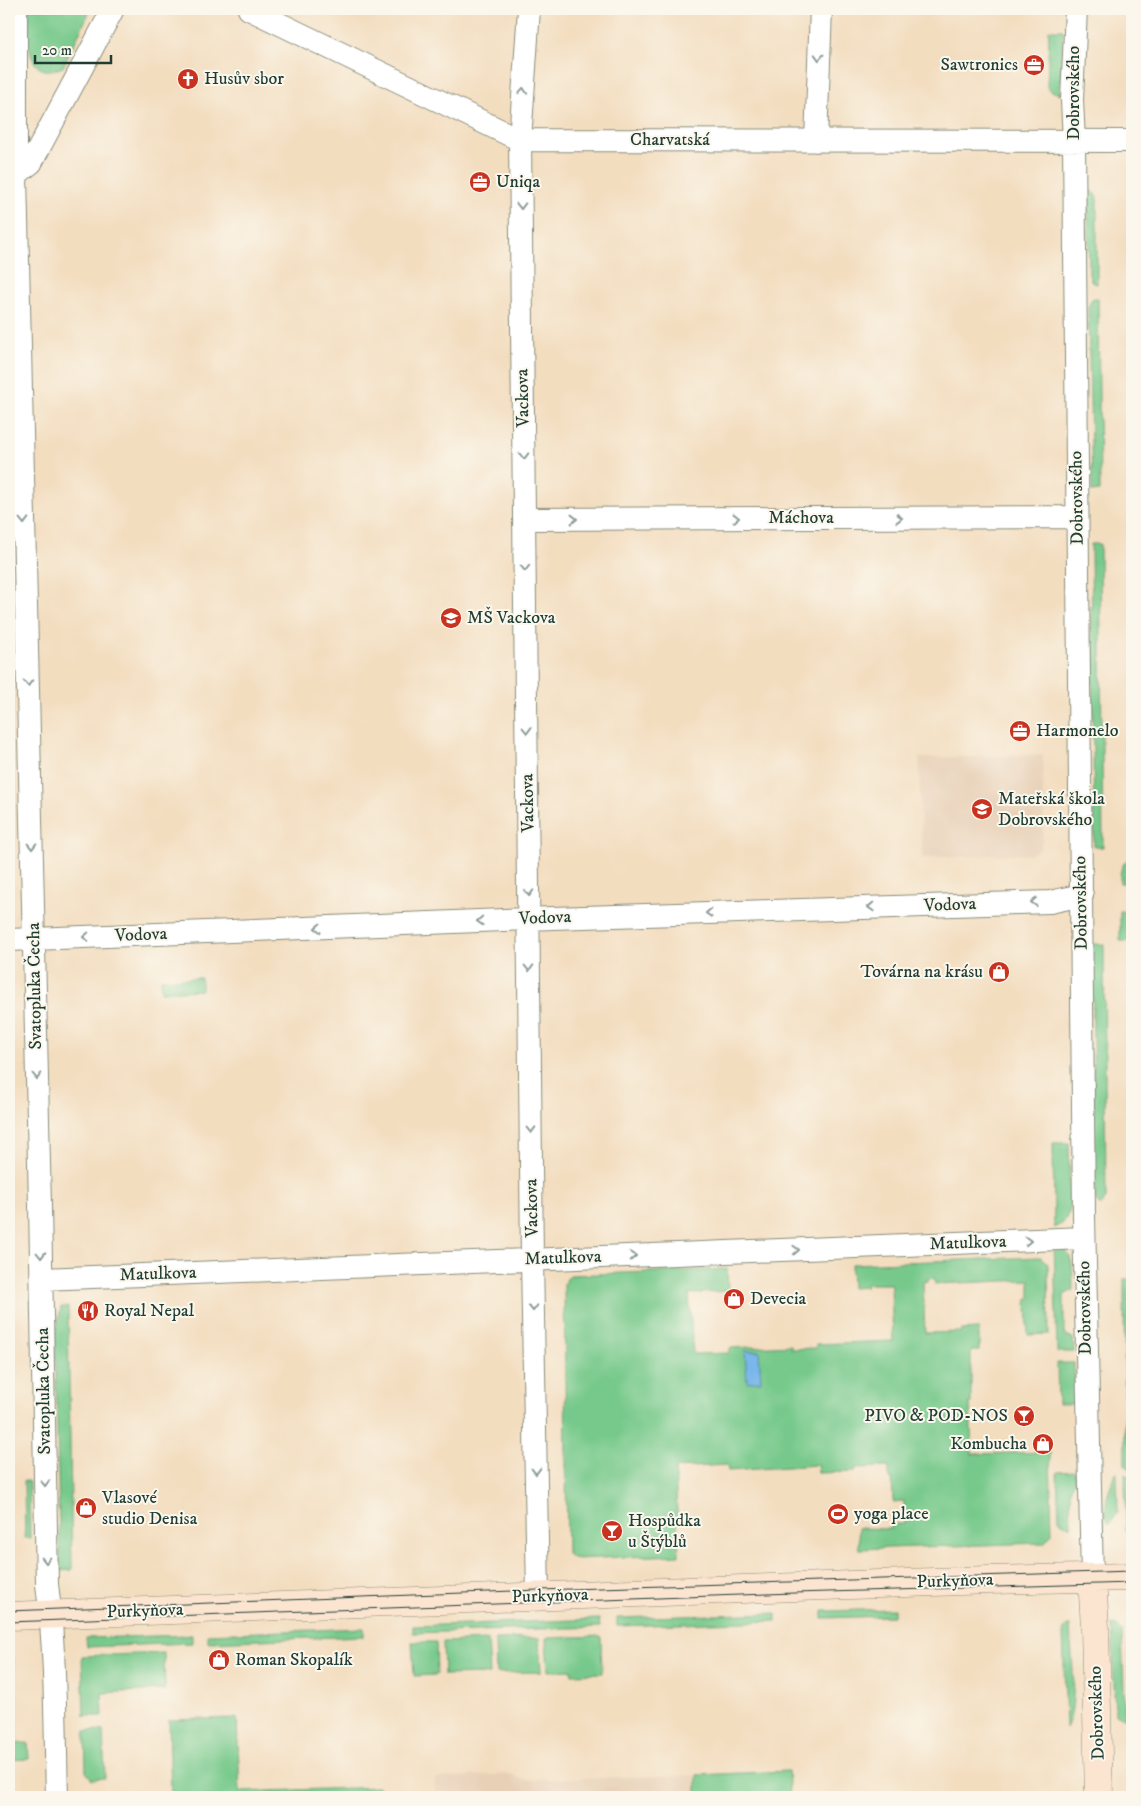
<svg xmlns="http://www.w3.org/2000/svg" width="1141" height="1806" viewBox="0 0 1141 1806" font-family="'IM FELL DW Pica',serif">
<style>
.built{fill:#e8d0b7}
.green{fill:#77c98b;stroke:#4b8360}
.water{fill:#78b6eb;stroke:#4c7a90}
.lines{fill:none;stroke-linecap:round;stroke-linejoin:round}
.street-casing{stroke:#898d7a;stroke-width:24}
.secondary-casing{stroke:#898d7a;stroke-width:29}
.street{stroke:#fff;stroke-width:22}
.secondary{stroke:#fce5d0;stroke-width:28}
.tram{stroke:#1f3d34;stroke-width:1}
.oneway{stroke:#8f9e9a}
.labels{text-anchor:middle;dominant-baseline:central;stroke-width:4;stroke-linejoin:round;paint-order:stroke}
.poi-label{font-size:18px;fill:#1f3d34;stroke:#fbf7ec;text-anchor:start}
.street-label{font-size:18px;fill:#1f3d34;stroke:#fbf7ec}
</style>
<rect width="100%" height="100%" fill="#fbf7ec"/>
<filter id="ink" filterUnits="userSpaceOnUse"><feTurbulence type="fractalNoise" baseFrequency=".02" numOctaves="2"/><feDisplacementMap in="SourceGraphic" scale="10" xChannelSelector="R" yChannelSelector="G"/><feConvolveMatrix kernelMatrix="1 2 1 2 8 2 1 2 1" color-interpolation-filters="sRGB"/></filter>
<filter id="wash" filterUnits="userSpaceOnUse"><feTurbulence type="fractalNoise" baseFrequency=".0096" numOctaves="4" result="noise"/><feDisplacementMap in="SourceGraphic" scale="20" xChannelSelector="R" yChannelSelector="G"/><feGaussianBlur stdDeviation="1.12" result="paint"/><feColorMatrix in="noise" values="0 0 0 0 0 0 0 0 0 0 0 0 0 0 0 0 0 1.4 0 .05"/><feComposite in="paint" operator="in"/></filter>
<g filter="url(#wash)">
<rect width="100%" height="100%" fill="#f3ddbf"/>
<path class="built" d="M1043,755V839L1039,850L1031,854L922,858L919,758Z
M1130,1617H1132V1710L1130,1624Z
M9,1658H16V1663L19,1744H9Z
M512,1774L524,1780L697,1775V1797H435V1778Z"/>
<path class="green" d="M29,9H91L63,67C22,84 29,32 29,9Z
M1049,30H1063L1060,94L1049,90L1047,87Z
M1090,190L1095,193L1097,198V284L1092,282L1089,275L1088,198Z
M1094,298H1098L1100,491L1092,492L1088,308L1091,300Z
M1091,544H1100L1103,847H1094Z
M1130,858H1132V883H1120C1120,872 1120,865 1130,858Z
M1120,911L1127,912L1132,921V941H1120Z
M1092,944H1104L1106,1200L1101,1205H1099L1095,1199Z
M201,978V990L161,992V979Z
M1053,1143H1069L1070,1211L1063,1223L1054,1228Z
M1054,1243C1076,1251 1072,1270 1073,1290L1064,1295V1334L1073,1338L1074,1352H1057Z
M1041,1257L1048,1264L1049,1334L1028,1335L1027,1300L1030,1299V1280L935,1284L934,1278L928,1279V1281L923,1282L925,1333L961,1332V1330L979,1329V1351H971V1403H970L972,1454L1050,1452L1052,1534L1044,1543L859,1549L858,1528L891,1529V1524H905L904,1501L893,1502L892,1479H889V1467L855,1468V1472L818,1473L817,1465L728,1471L727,1465L675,1468L679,1555L575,1559L567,1554L564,1283L570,1275L727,1269L728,1291L689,1294L693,1354L729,1353L730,1348L791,1345V1349L816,1348V1344L893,1341L891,1284H866V1287L852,1288L851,1264Z
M1124,1279H1132V1471L1125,1465Z
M61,1307H68L72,1570L60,1571L55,1335Z
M1057,1363H1074L1075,1404H1058Z
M1075,1471V1481L1070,1490L1071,1527L1062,1523L1059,1518L1057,1472Z
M1115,1473H1117L1118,1512L1109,1524C1100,1508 1110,1489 1115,1473Z
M1125,1474L1132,1479V1531H1126Z
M24,1481H29L30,1538H25Z
M894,1609V1616L823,1618V1611Z
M776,1613V1621L617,1626V1618Z
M599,1619L600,1627L413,1633V1626Z
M1112,1625L1117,1626L1122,1632L1125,1719L1115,1714Z
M1067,1626H1070C1071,1652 1079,1706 1066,1728L1063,1634L1064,1629Z
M364,1628V1636L208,1642V1634Z
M192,1635V1643L87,1647L86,1638Z
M601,1636L602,1673L572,1674L571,1670L548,1671L546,1638Z
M539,1638L541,1672L496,1673L495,1639Z
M488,1640L490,1674L444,1675L443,1642Z
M412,1642H436L437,1675L414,1676Z
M164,1653L165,1690L102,1693L103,1716H84L82,1656Z
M237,1718L240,1792L379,1787V1797H171L169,1720Z
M103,1730L105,1778L92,1779L86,1772L85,1731Z
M28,1743L29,1759L9,1760V1744Z
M788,1771L790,1797H697V1775Z"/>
<path class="water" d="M745,1351H759L761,1381L747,1382Z"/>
</g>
<g filter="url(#ink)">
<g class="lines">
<g class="street-casing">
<path id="street" d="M16,9V175L40,1206L47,1584C56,1655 55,1726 57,1797
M249,9L520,140L1132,141
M529,9L520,140L532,1259L538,1597
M1076,9L1072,100L1074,141L1084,1216L1092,1578
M816,141L821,9
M16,175L31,163L113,9
M525,519L1077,517
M9,940L553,918L1050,902L1082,895
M42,1279L1084,1238"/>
</g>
<g class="secondary-casing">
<path id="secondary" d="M1092,1578L1095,1627L1099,1797
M9,1616L988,1580L1132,1577"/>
</g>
<use href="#street" class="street"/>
<use href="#secondary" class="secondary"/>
<path class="tram" d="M9,1611L538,1590L1132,1571
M9,1622L794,1593L1132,1583"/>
</g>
<defs><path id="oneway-chevron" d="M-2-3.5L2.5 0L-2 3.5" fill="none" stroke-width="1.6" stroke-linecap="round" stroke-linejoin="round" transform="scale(1.25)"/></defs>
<g class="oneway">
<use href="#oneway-chevron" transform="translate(819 57) rotate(92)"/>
<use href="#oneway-chevron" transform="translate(523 91) rotate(-86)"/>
<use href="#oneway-chevron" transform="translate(521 206) rotate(89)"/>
<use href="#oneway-chevron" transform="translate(524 456) rotate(89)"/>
<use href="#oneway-chevron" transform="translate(736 518)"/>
<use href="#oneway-chevron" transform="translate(899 518)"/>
<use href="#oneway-chevron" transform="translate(574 519)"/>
<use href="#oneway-chevron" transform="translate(24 521) rotate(89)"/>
<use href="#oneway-chevron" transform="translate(525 568) rotate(89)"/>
<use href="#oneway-chevron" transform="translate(28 683) rotate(89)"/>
<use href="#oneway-chevron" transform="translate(527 730) rotate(89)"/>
<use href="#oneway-chevron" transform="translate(32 846) rotate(89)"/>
<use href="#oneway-chevron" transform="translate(529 893) rotate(89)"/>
<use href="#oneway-chevron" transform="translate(1034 902) rotate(178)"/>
<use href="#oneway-chevron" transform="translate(871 907) rotate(178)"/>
<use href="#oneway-chevron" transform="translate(709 913) rotate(178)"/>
<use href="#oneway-chevron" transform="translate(480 921) rotate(178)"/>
<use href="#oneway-chevron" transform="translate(318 928) rotate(178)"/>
<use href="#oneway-chevron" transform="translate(86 937) rotate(178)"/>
<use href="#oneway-chevron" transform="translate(529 968) rotate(89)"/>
<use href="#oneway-chevron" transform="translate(37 1076) rotate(89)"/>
<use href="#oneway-chevron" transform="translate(531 1130) rotate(89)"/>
<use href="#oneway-chevron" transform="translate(1028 1241) rotate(-2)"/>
<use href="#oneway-chevron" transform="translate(796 1250) rotate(-2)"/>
<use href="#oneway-chevron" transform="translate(41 1255) rotate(89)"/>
<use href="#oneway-chevron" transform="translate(633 1256) rotate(-2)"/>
<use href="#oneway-chevron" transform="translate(533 1308) rotate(89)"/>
<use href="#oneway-chevron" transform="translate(536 1471) rotate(89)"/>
<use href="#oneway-chevron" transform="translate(45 1483) rotate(89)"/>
<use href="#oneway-chevron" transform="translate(46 1560) rotate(90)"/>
</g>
</g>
<defs>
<g id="office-disc" transform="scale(1.125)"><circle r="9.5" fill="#c8321e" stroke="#fbf7ec"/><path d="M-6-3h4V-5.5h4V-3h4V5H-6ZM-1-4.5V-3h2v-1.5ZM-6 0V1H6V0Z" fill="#fff"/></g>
<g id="church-disc" transform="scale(1.125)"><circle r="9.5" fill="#c8321e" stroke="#fbf7ec"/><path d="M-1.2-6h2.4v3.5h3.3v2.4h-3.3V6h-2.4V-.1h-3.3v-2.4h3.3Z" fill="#fff"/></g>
<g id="school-disc" transform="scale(1.125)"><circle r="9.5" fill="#c8321e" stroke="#fbf7ec"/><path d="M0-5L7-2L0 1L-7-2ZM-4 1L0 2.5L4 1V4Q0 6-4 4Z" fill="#fff"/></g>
<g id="shop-disc" transform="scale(1.125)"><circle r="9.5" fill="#c8321e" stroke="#fbf7ec"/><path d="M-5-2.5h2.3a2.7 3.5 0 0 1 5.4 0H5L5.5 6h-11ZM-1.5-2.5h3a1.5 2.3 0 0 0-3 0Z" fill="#fff"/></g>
<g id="restaurant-disc" transform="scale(1.125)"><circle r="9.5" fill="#c8321e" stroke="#fbf7ec"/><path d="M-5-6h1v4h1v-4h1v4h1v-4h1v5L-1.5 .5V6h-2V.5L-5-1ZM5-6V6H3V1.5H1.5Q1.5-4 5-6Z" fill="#fff"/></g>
<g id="bar-disc" transform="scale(1.125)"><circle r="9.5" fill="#c8321e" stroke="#fbf7ec"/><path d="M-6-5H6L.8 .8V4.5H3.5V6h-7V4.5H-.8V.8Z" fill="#fff"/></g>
<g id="stadium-disc" transform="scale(1.125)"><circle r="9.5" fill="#c8321e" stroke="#fbf7ec"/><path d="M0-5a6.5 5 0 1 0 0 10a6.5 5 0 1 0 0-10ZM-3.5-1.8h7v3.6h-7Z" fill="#fff"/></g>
</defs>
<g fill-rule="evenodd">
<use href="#office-disc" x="1034" y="65"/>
<use href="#church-disc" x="188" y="79"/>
<use href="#office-disc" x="480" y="182"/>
<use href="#school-disc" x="451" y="618"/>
<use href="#office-disc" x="1020" y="731"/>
<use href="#school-disc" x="982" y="809"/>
<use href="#shop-disc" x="999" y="972"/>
<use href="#shop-disc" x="734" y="1299"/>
<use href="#restaurant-disc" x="88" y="1311"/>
<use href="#bar-disc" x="1024" y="1416"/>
<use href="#shop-disc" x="1043" y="1444"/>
<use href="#shop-disc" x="86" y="1508"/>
<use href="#stadium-disc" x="838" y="1514"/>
<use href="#bar-disc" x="612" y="1531"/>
<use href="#shop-disc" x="219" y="1660"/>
</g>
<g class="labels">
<g class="poi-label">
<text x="1018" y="65" text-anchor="end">Sawtronics</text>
<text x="204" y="79">Husův sbor</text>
<text x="496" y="182">Uniqa</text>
<text x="467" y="618">MŠ Vackova</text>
<text x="1036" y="731">Harmonelo</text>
<text x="998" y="799">Mateřská škola<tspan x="998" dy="21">Dobrovského</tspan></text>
<text x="983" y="972" text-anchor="end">Továrna na krásu</text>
<text x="750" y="1299">Devecia</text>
<text x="104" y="1311">Royal Nepal</text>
<text x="1008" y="1416" text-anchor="end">PIVO &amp; POD-NOS</text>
<text x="1027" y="1444" text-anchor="end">Kombucha</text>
<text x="102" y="1498">Vlasové<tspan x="102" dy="21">studio Denisa</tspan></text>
<text x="854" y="1514">yoga place</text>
<text x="628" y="1521">Hospůdka<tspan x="628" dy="21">u Štýblů</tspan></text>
<text x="235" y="1660">Roman Skopalík</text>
</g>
<g class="street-label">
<text transform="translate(1074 93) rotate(-90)">Dobrovského</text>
<text x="670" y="140">Charvatská</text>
<text transform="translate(523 398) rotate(-91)">Vackova</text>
<text transform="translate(1077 498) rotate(-91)">Dobrovského</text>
<text x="801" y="518">Máchova</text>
<text transform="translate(528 803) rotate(-91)">Vackova</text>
<text transform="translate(1081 903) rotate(-91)">Dobrovského</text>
<text transform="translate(950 905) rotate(-2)">Vodova</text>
<text transform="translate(545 918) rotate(-2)">Vodova</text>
<text transform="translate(141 935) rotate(-2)">Vodova</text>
<text transform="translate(35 986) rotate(-91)">Svatopluka Čecha</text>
<text transform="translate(532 1208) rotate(-91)">Vackova</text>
<text transform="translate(968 1243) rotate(-2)">Matulkova</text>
<text transform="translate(563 1258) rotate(-2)">Matulkova</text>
<text transform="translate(158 1274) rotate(-2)">Matulkova</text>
<text transform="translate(1085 1308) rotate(-91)">Dobrovského</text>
<text transform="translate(44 1391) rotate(-91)">Svatopluka Čecha</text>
<text transform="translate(955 1581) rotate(-2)">Purkyňova</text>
<text transform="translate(550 1596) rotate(-2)">Purkyňova</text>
<text transform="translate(145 1611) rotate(-2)">Purkyňova</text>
<text transform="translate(1097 1713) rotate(-92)">Dobrovského</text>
</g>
</g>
<rect width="1141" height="1806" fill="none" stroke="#fbf7ec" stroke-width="30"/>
<path d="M35 55v8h76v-8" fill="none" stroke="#1f3d34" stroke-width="2.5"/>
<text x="42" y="55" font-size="15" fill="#1f3d34" stroke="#fbf7ec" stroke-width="4" paint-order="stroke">20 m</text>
</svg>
